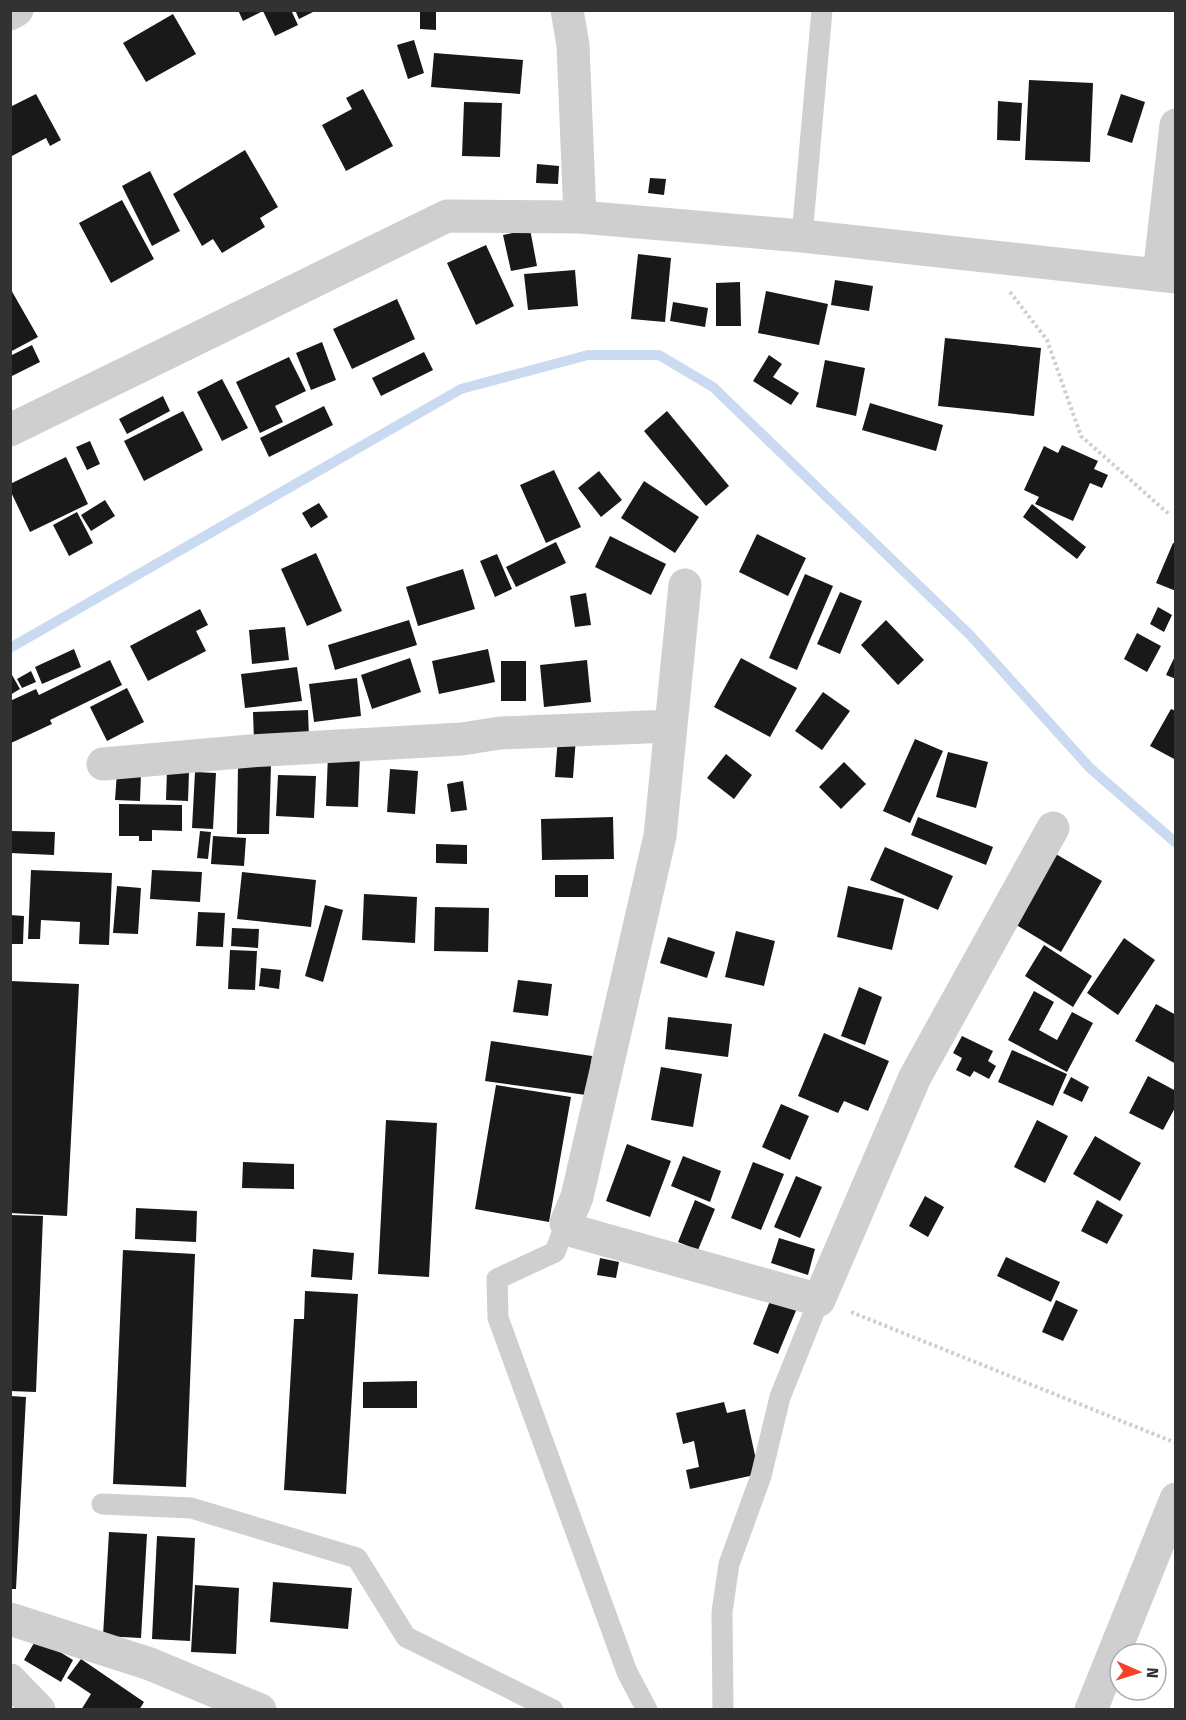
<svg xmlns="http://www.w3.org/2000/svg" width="1186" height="1720" viewBox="0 0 1186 1720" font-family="'Fira Sans',sans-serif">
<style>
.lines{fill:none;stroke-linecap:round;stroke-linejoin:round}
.stream{stroke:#cadaf0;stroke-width:10}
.building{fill:#191919}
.path{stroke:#cfcfcf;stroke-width:4;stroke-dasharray:3 3;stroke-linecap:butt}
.lane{stroke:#cfcfcf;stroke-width:21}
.street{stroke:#cfcfcf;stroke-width:33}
</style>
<rect width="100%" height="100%" fill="#fff"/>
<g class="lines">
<path class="stream" d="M10,648L461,389L588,355H659L713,387L970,635L1090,768L1176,843"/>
</g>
<path class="building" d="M238,10H291L298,25L275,36L263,11L243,21Z
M295,10H317L299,19Z
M420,11L436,12V30L420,29Z
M173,14L196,54L146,82L123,43Z
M414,40L424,73L408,79L397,45Z
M434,53L523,60L520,94L431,87Z
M1029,80L1093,83L1090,162L1025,160Z
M363,89L393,146L346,171L322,125L352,109L346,98Z
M36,94L61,140L50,146L46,138L10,157V107Z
M1121,94L1145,102L1132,143L1107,135Z
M998,101L1022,103L1020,141L997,140Z
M464,102L502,103L500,157L462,156Z
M245,150L278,207L260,218L265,227L222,253L213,239L202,246L173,194Z
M537,164L559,166L558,184L536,183Z
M150,171L180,231L152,246L122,186Z
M650,178L666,179L664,195L648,193Z
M122,200L154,259L111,283L79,223Z
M530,229L537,266L511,271L503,235Z
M486,245L514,306L476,325L447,263Z
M638,254L671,258L665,322L631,319Z
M575,270L578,306L528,310L524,274Z
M835,280L873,286L869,311L831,305Z
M740,282L741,326H716V283Z
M10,288L38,337L10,352Z
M766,291L828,304L819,345L758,333Z
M397,299L415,339L352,369L333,329Z
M673,302L708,308L705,327L670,321Z
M945,338L1041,348L1034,416L938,406Z
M322,342L336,380L311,390L296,353Z
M32,345L40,362L10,377V356Z
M424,352L433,370L381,396L372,378Z
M769,355L782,364L773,377L799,393L791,405L753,381Z
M289,357L306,391L275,406L283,422L260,433L236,382Z
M825,360L865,368L856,416L816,407Z
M222,379L248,428L222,441L197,392Z
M163,396L170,411L127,434L119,419Z
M870,403L943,425L936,451L862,430Z
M324,406L333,425L269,457L260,438Z
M183,411L203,450L144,481L124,441Z
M667,411L729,486L706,506L644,431Z
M90,441L100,464L87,470L76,447Z
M1062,445L1098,461L1094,469L1108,475L1102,488L1090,483L1073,521L1035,504L1039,497L1024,490L1044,446L1058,453Z
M66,457L88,504L30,532L10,490V484Z
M554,470L581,527L546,543L520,485Z
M599,471L622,500L601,517L578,488Z
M644,481L699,517L675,553L621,518Z
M105,500L115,516L91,531L81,515Z
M319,503L328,517L311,528L302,513Z
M1032,504L1086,547L1077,559L1023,517Z
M77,512L93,543L69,556L53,525Z
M757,534L806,558L788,596L739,572Z
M610,536L666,564L651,595L595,567Z
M556,542L566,563L516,587L506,567Z
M1173,543L1176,544V591L1156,583Z
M316,553L342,611L307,626L281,569Z
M497,554L512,589L495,597L480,561Z
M463,569L475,609L418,626L406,587Z
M805,574L833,586L797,670L769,658Z
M840,592L862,601L840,654L817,644Z
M586,593L591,625L575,627L570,596Z
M1158,607L1172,615L1164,632L1150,624Z
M200,609L208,625L196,631L206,651L148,681L130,646Z
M409,620L417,645L335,670L328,645Z
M886,620L924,660L898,685L861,645Z
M285,627L289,660L252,664L249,630Z
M1137,633L1161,646L1147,672L1124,659Z
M74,649L81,667L42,684L35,667Z
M488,649L495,682L439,694L432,661Z
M1176,654V679L1166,675Z
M410,658L421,692L372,709L361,675Z
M741,658L797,688L770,737L714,707Z
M110,660L122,685L50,720L52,724L11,743L10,701L36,689L39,695Z
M587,660L591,702L544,707L540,665Z
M501,661H526V701H501Z
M297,667L302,701L245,708L241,674Z
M31,671L36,682L22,688L17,679Z
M12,675L20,689L10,695V676Z
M357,678L361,716L314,722L309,684Z
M127,688L144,722L107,741L90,707Z
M823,692L850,711L822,750L795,731Z
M1171,709L1176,711V760L1150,746Z
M308,710L309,739L254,741L253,712Z
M558,736L576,737L573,778L555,777Z
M915,739L943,751L910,823L883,811Z
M948,752L988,762L976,808L936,797Z
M726,754L752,775L734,799L707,778Z
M328,755L360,756L358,807L326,806Z
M844,762L866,784L841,809L819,787Z
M238,765H271L269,834H237Z
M390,769L418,771L415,814L387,812Z
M167,770L189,772L188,801L166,800Z
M117,772L141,774L140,801L115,800Z
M195,772L216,773L213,829L192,828Z
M278,775L316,776L314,818L276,816Z
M463,781L467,810L451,812L447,784Z
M119,804L182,805V831L152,830V841H139V836H119Z
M613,817L614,859L542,860L541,819Z
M918,817L993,847L986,865L911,835Z
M10,831L55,832L54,855L10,853Z
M200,831L211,832L208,859L197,858Z
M213,836L246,838L244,866L211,864Z
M436,844L467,845V864L436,863Z
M885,847L953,876L938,910L870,880Z
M1049,850L1102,881L1061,952L1008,920Z
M31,870L112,873L109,945L79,944L80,922L41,920L40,939H28Z
M152,870L202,872L200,902L150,899Z
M242,872L316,880L311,927L237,919Z
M555,875H588V897H555Z
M117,886L141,888L138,934L113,933Z
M848,886L904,899L892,950L837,937Z
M364,894L417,897L415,943L362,940Z
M325,905L343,910L323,982L305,976Z
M435,907L489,908L488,952L434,951Z
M198,912L225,913L223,947L196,946Z
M10,915L24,916L23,944H10Z
M232,928L259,929L258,948L231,946Z
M736,931L775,941L764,986L725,977Z
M668,937L715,952L707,978L660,963Z
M1124,938L1155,960L1118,1015L1087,993Z
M1044,945L1092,976L1073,1007L1025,976Z
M230,950L257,951L255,990L228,989Z
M261,968L281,970L279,989L259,986Z
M518,980L552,984L548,1016L513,1012Z
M10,981L79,984L67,1216L10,1213Z
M859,987L882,997L865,1045L841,1036Z
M1034,991L1054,1002L1039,1030L1057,1040L1072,1012L1093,1023L1067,1072L1008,1040Z
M1156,1004L1176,1015V1064L1135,1041Z
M668,1017L732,1024L728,1057L665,1049Z
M824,1033L889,1061L868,1111L844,1101L838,1113L798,1096Z
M962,1036L993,1051L988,1061L996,1066L989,1079L974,1071L970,1077L956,1070L962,1058L953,1053Z
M491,1041L592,1056L586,1095L485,1081Z
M1012,1050L1067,1074L1053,1106L998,1082Z
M661,1067L702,1074L693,1127L651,1120Z
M1148,1076L1176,1091V1106L1163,1130L1129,1113Z
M1071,1077L1089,1087L1082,1102L1063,1093Z
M496,1085L571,1097L549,1222L475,1209Z
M781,1104L809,1116L790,1160L762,1147Z
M386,1120L437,1123L429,1277L378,1274Z
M1037,1120L1068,1136L1045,1183L1014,1167Z
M1095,1136L1141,1163L1120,1201L1073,1174Z
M627,1144L671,1161L650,1217L606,1201Z
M683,1156L721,1171L710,1202L671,1186Z
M243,1162L294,1164V1189L242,1188Z
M753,1162L784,1174L761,1230L731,1218Z
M796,1176L822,1187L800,1238L774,1227Z
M925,1196L944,1207L928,1237L909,1226Z
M695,1200L715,1209L698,1250L678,1242Z
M1097,1200L1123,1215L1107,1244L1081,1231Z
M136,1208L197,1211L196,1242L135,1239Z
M10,1215L43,1216L36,1392L10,1391Z
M779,1238L815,1249L808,1275L771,1263Z
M313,1249L354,1253L352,1280L311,1277Z
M123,1250L195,1254L186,1487L113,1484Z
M1006,1257L1060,1282L1051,1302L997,1276Z
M600,1258L619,1262L616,1278L597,1275Z
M305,1291L358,1294L346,1494L284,1490L294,1319H304Z
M774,1291L800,1301L778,1354L753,1344Z
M1056,1300L1078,1310L1063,1341L1042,1332Z
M417,1381V1408H363V1382Z
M10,1396L26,1397L16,1589H10Z
M724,1402L727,1413L745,1409L759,1474L690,1489L686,1470L699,1467L694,1441L683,1444L676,1413Z
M109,1532L147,1534L141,1638L103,1636Z
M157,1536L195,1538L190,1641L152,1639Z
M273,1582L352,1588L348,1629L270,1622Z
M195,1585L239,1588L236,1654L191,1652Z
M37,1638L73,1660L61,1682L24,1660Z
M81,1659L144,1702L139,1710H81L91,1694L67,1678Z"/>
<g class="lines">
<path class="path" d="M1010,292L1047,340L1081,436L1170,515
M851,1312L1176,1443"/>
<path class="lane" d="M802,236L822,10
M566,1223L555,1252L497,1279L498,1318L627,1672L647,1710
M102,1504L191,1508L357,1558L406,1637L553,1710
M723,1710L722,1612L729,1564L761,1476L780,1397L819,1300"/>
<path class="street" d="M567,10L573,45L580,217
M10,14L17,10
M1159,275L1176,125
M10,430L447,216L580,217L802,236L1176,277
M685,585L660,836L577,1197L566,1223L570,1230L819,1300L915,1077L1053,828
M103,764L250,751L462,739L500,733L670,726
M10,1619L150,1664L260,1710
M10,1680L39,1710
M1091,1710L1176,1499"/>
</g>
<rect width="1186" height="1720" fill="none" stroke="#323232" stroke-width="24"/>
<g transform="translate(1138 1672) rotate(93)"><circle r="28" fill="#ffffff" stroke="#adadad" stroke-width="1.5"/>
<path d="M0-4.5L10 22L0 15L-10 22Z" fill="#f44128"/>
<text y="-9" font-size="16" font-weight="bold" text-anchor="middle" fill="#323232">N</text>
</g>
</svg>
